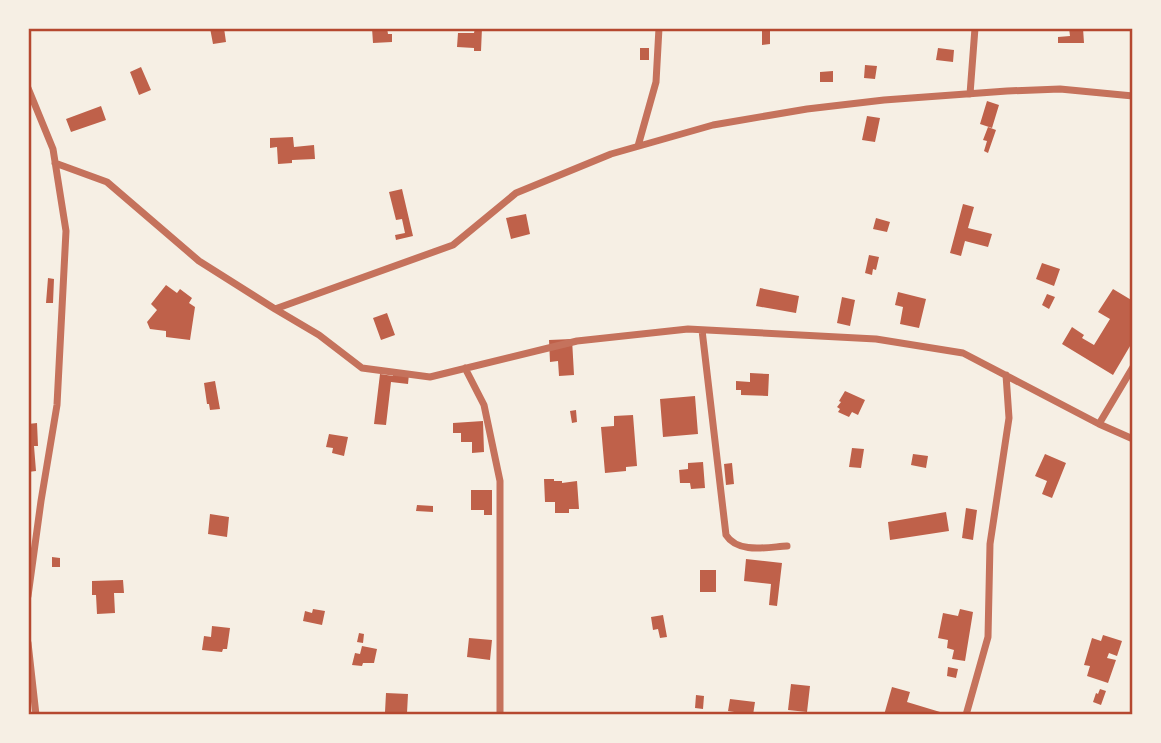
<svg xmlns="http://www.w3.org/2000/svg" width="1161" height="743" viewBox="0 0 1161 743" font-family="'Exo 2',sans-serif">
<style>
.building{fill:#bf614a}
.lines{fill:none;stroke-linecap:round;stroke-linejoin:round}
.minor{stroke:#c5725c;stroke-width:7}
.neatline{fill:none;stroke:#b5482f;stroke-width:2.5}
</style>
<rect width="100%" height="100%" fill="#f6efe4"/>
<path class="building" d="M210,28H224L226,42L213,44Z
M372,28H387L388,34H392V42L373,43Z
M475,28H482L481,51H474V48L457,47L458,33H474Z
M762,28H770V44L762,45Z
M1069,28H1083L1084,43H1058V37L1070,36Z
M640,48H649V60H640Z
M938,48L954,50L953,62L936,60Z
M865,65L877,66L875,79L864,78Z
M141,67L151,90L139,95L130,72Z
M833,71V82H820V72Z
M987,101L999,105L992,128L980,124Z
M101,106L106,120L71,132L66,119Z
M867,116L880,118L875,142L862,140Z
M988,127L996,130L988,153L984,151L987,141L983,140Z
M293,137L294,147L314,145L315,159L292,160V163L278,164L277,147L270,148V138Z
M402,189L413,236L396,240L395,235L405,233L402,219L396,220L389,192Z
M963,204L974,207L968,228L992,234L988,247L965,241L961,256L950,253Z
M526,214L530,234L511,239L506,218Z
M876,218L890,222L887,232L873,229Z
M869,255L879,257L876,270L873,269L872,275L865,273Z
M1042,263L1060,269L1054,286L1036,279Z
M48,278L54,279L53,303H46Z
M166,285L177,293L180,289L192,298L189,303L195,307L190,340L166,337V331L150,329L147,322L157,310L151,304Z
M760,288L799,296L796,313L756,306Z
M1113,289L1133,301V341L1113,375L1062,344L1072,327L1084,335L1082,338L1094,345L1110,319L1098,312Z
M898,292L926,299L919,328L900,324L903,307L895,305Z
M1047,294L1055,297L1049,309L1042,305Z
M842,297L855,300L850,326L837,323Z
M387,313L395,335L381,340L373,318Z
M572,339L574,375L559,376L558,361L550,362L549,340Z
M393,372L409,374L408,384L391,382L386,425L374,424L380,374L393,376Z
M750,373L769,374L768,396L741,395V390H736V381L750,382Z
M215,381L220,409L210,410L209,404H207L204,383Z
M845,391L865,400L858,415L852,412L849,417L838,412L840,409L837,407L841,402L839,401Z
M695,396L698,434L663,437L660,399Z
M576,410L577,422L572,423L570,411Z
M633,415L637,466L626,467V471L605,473L601,427L614,426V416Z
M483,421L484,452L472,453V442H461V433H453V423Z
M37,423L38,446H34L36,471L28,472V424Z
M329,434L348,437L344,456L332,453L333,448L326,447Z
M852,448L864,449L861,468L849,467Z
M913,454L928,456L926,468L911,465Z
M1045,454L1066,463L1052,498L1042,494L1047,481L1035,476Z
M703,462L705,488L691,489L690,483H680L679,470L688,469V463Z
M732,463L734,484L726,485L724,464Z
M544,479H554V481H562V483L577,481L579,509H569V513H555V502H545Z
M471,490H492V515H484V510H471Z
M417,505L433,506V512L416,511Z
M966,508L977,510L973,540L962,538Z
M946,512L949,531L890,540L888,522Z
M210,514L229,517L227,537L208,534Z
M52,557L60,558V567H52Z
M746,559L782,563L777,606L769,605L771,584L744,581Z
M700,570H716V592H700Z
M123,580L124,593H114L115,613L97,614L96,595H92V581Z
M313,609L325,611L322,625L303,621L305,611L312,613Z
M960,609L973,612L965,661L952,659L954,650L947,648L948,640L938,638L943,613L958,616Z
M663,615L667,637L660,638L658,629L653,630L651,617Z
M212,626L230,628L227,649H223L222,652L202,650L204,636L211,637Z
M359,633L364,634L363,643L357,642Z
M1103,635L1122,641L1117,656L1109,653L1107,658L1116,660L1108,683L1087,676L1090,666L1084,665L1092,638L1101,641Z
M469,638L492,640L490,660L467,657Z
M362,646L377,649L374,663H363L362,666L352,665L355,653L360,654Z
M948,667L958,669L956,678L947,676Z
M791,684L810,686L807,712L788,710Z
M892,687L910,692L907,702L950,715H884Z
M1100,689L1106,691L1101,705L1093,702L1096,693L1098,694Z
M386,693L408,694L407,713L385,712Z
M696,695L704,696L703,709L695,708Z
M730,699L755,702L753,715L728,711Z"/>
<g class="lines">
<path class="minor" d="M28,88L53,149L66,231L57,405L41,501L28,596
M970,94L975,28
M638,146L656,82L659,28
M55,163L107,182L199,261L275,309L453,245L516,193L611,154L713,125L807,109L884,100L1007,91L1060,89L1133,96
M275,309L319,335L362,368L430,377L577,341L688,329L876,339L963,353L1099,424L1133,439
M702,330L726,535C738,554 768,547 787,546
M465,368L484,405L500,481V715
M1099,424L1133,367
M28,643L36,715
M966,715L988,637L990,544L1009,418L1006,375"/>
</g>
<rect width="1161" height="743" fill="none" stroke="#f6efe4" stroke-width="60"/>
<rect x="30" y="30" width="1101" height="683" class="neatline"/>
</svg>
